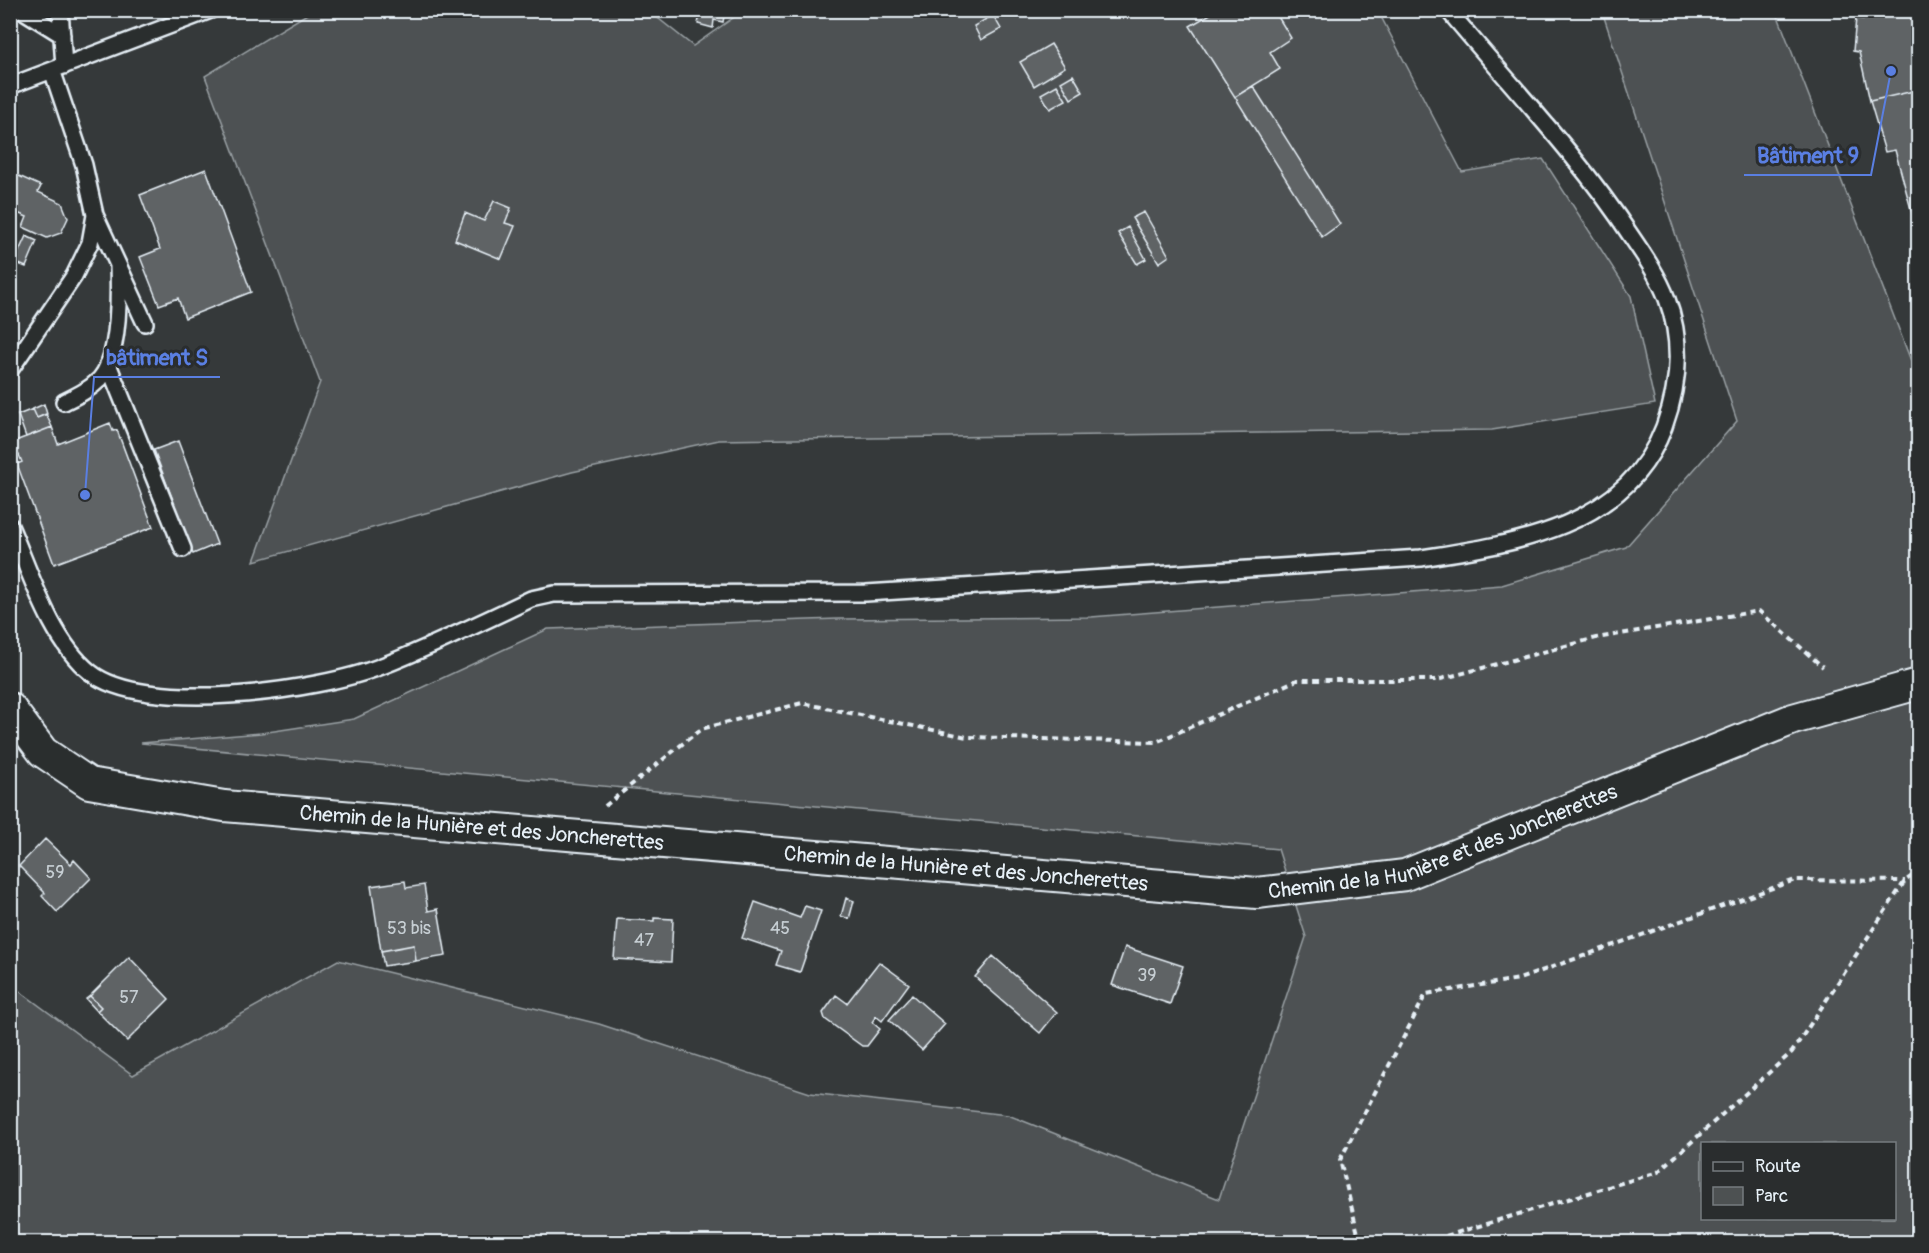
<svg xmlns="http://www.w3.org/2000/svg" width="1929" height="1253" viewBox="0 0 1929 1253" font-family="Pangolin,sans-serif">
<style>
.green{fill:#4d5152;stroke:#9aa1a5;stroke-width:1.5;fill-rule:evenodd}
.building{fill:#5f6365;stroke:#e8f1f8;stroke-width:1.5}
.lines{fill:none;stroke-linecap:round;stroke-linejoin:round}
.service-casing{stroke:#e8f1f8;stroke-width:20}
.minor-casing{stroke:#e8f1f8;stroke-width:34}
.path{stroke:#e8f1f8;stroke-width:4;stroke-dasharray:6 4.5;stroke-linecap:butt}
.service{stroke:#2a2d2e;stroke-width:15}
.minor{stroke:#2a2d2e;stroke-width:30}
.labels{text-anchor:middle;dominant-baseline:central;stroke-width:6;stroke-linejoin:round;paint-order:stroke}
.number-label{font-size:18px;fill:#c6ced3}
.street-label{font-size:21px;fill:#e8f1f8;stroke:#2a2d2e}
.leader{fill:none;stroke:#5a7fe2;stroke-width:2}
.callout-dot{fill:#5a7fe2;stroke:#2a2d2e;stroke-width:2}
.callout-label{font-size:22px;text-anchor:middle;font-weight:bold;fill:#5a7fe2;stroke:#2a2d2e;stroke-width:6;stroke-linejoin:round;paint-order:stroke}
</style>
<rect width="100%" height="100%" fill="#35393a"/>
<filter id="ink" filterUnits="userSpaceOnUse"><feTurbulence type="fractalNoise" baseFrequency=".0167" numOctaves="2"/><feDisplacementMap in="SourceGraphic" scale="12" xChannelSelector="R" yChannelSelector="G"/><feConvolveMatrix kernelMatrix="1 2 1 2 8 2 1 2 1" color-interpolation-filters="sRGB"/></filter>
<g filter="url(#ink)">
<path class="green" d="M312,11H649L693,46L743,11H1378L1462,172L1543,159L1631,296L1655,404L1492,430L719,440L572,472L254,561L320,382L205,76Z
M1602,11H1776L1918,379V1242H11L10,990L14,987L133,1075L338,960L599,1024L810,1093L1008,1115L1219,1199L1306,937L1278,849L141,743L261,733L354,719L548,629L838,619L1091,617L1502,585L1626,547L1737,421ZM1702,1144H1894V1218H1702Z"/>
<path class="building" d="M701,10H725L723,22L714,20L713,28L698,24Z
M1217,10H1274L1291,38L1270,52L1280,69L1235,97L1190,26Z
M1864,10H1918V90L1870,101L1859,52L1853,51L1856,18L1863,19Z
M993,15L1001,29L981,40L974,26Z
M1051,44L1065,67L1034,86L1020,62Z
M1073,75L1083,92L1071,99L1061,82Z
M1057,85L1066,100L1050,109L1041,94Z
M1253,86L1340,224L1322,237L1235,97Z
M1918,90V211L1912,213L1895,150L1885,152L1870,101Z
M206,169L251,292L185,318L178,298L159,305L140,257L160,249L140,195Z
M10,172L41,186L38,192L62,203L68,218L61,233L47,238L23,227L27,217L10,210Z
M494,201L511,208L505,223L515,226L501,259L455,240L465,213L484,221Z
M1144,212L1169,256L1159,263L1132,218Z
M1128,227L1146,259L1137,264L1118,233Z
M26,236L37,241L26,267L14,262Z
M44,404L47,414L37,418L33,409Z
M33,409L37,418L46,414L52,427L26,437L18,415Z
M110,423L113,431L117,430L153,527L54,564L17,464L22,462L19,455L15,457L10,443L52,427L58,444Z
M178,441L217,544L193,554L154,450Z
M45,839L71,864L74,860L91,878L57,912L42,896L45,893L19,866Z
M405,881L406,888L424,885L428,911L438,909L446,956L416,961L414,945L381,951L371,886Z
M846,898L854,901L849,919L841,916Z
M755,902L800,918L805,906L821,911L800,972L776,965L781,951L742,938Z
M654,918L673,919L671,962L614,959L617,919L654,921Z
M414,945L416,961L384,966L381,951Z
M1125,947L1183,966L1170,1004L1112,985Z
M993,956L1057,1012L1040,1033L975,977Z
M129,957L169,999L127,1041L97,1011L101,1007L90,996Z
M879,962L909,984L882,1021L876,1016L872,1022L880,1029L867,1046H862L825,1019L823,1013L836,995L847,1003Z
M912,995L945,1024L922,1050L889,1020Z
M90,996L101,1007L97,1011L86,999Z"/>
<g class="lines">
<g class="service-casing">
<path id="service" d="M22,10L62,35
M60,10L64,66
M10,86L211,10
M95,215L145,323
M108,364L183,549
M10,370L74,276L90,243L95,215L84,165L52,70
M64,402C78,395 89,390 100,379C120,356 119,294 118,265
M10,526C30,571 50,640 90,672C144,716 320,691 382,666C433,646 482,622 531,599L554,594L866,593L1421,558C1514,544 1626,528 1664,427C1679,386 1683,342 1667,299C1659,277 1644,255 1631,236C1578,155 1510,85 1448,10"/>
</g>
<g class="minor-casing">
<g id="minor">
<path id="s1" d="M10,708L43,752L89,783L224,806L1257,893L1405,875L1793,719L1918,684"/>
</g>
</g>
<path class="path" d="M605,806L701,729L802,703L967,737L1156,742L1297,680H1437L1596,638L1759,611L1823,667
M1360,1242L1340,1160L1426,994L1519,979L1795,880L1905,881
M1426,1242L1658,1172L1792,1052L1905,881L1918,872"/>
<use href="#service" class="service"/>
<use href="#minor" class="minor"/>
</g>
</g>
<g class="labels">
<g class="number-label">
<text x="55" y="872">59</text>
<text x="409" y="928">53 bis</text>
<text x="780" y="928">45</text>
<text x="644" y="940">47</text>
<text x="1147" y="975">39</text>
<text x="129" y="997">57</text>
</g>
<g class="street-label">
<text stroke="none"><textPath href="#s1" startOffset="506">Chemin de la Hunière et des Joncherettes</textPath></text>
<text stroke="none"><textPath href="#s1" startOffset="1478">Chemin de la Hunière et des Joncherettes</textPath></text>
<text stroke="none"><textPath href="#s1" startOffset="992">Chemin de la Hunière et des Joncherettes</textPath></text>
</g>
</g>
<path class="leader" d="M1891 71L1871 175H1744M85 495L94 377H220"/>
<g class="callout-dot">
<circle cx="1891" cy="71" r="6"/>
<circle cx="85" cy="495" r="6"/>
</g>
<g class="callout-label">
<text x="1808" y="163">Bâtiment 9</text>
<text x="157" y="365">bâtiment S</text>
</g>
<rect width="1929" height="1253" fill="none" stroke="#2a2d2e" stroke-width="36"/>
<rect x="18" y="18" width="1893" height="1217" fill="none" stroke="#e8f1f8" stroke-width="2" filter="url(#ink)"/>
<rect x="1701" y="1142" width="195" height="78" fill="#2a2d2e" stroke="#767b7f" stroke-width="1.5"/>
<rect x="1713" y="1162" width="30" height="9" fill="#2a2d2e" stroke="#767b7f" stroke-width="1.5"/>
<text x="1755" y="1172" font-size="18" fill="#e8f1f8">Route</text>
<rect x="1713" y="1187" width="30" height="18" fill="#4d5152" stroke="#767b7f" stroke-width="1.5"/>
<text x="1755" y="1202" font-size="18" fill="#e8f1f8">Parc</text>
</svg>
